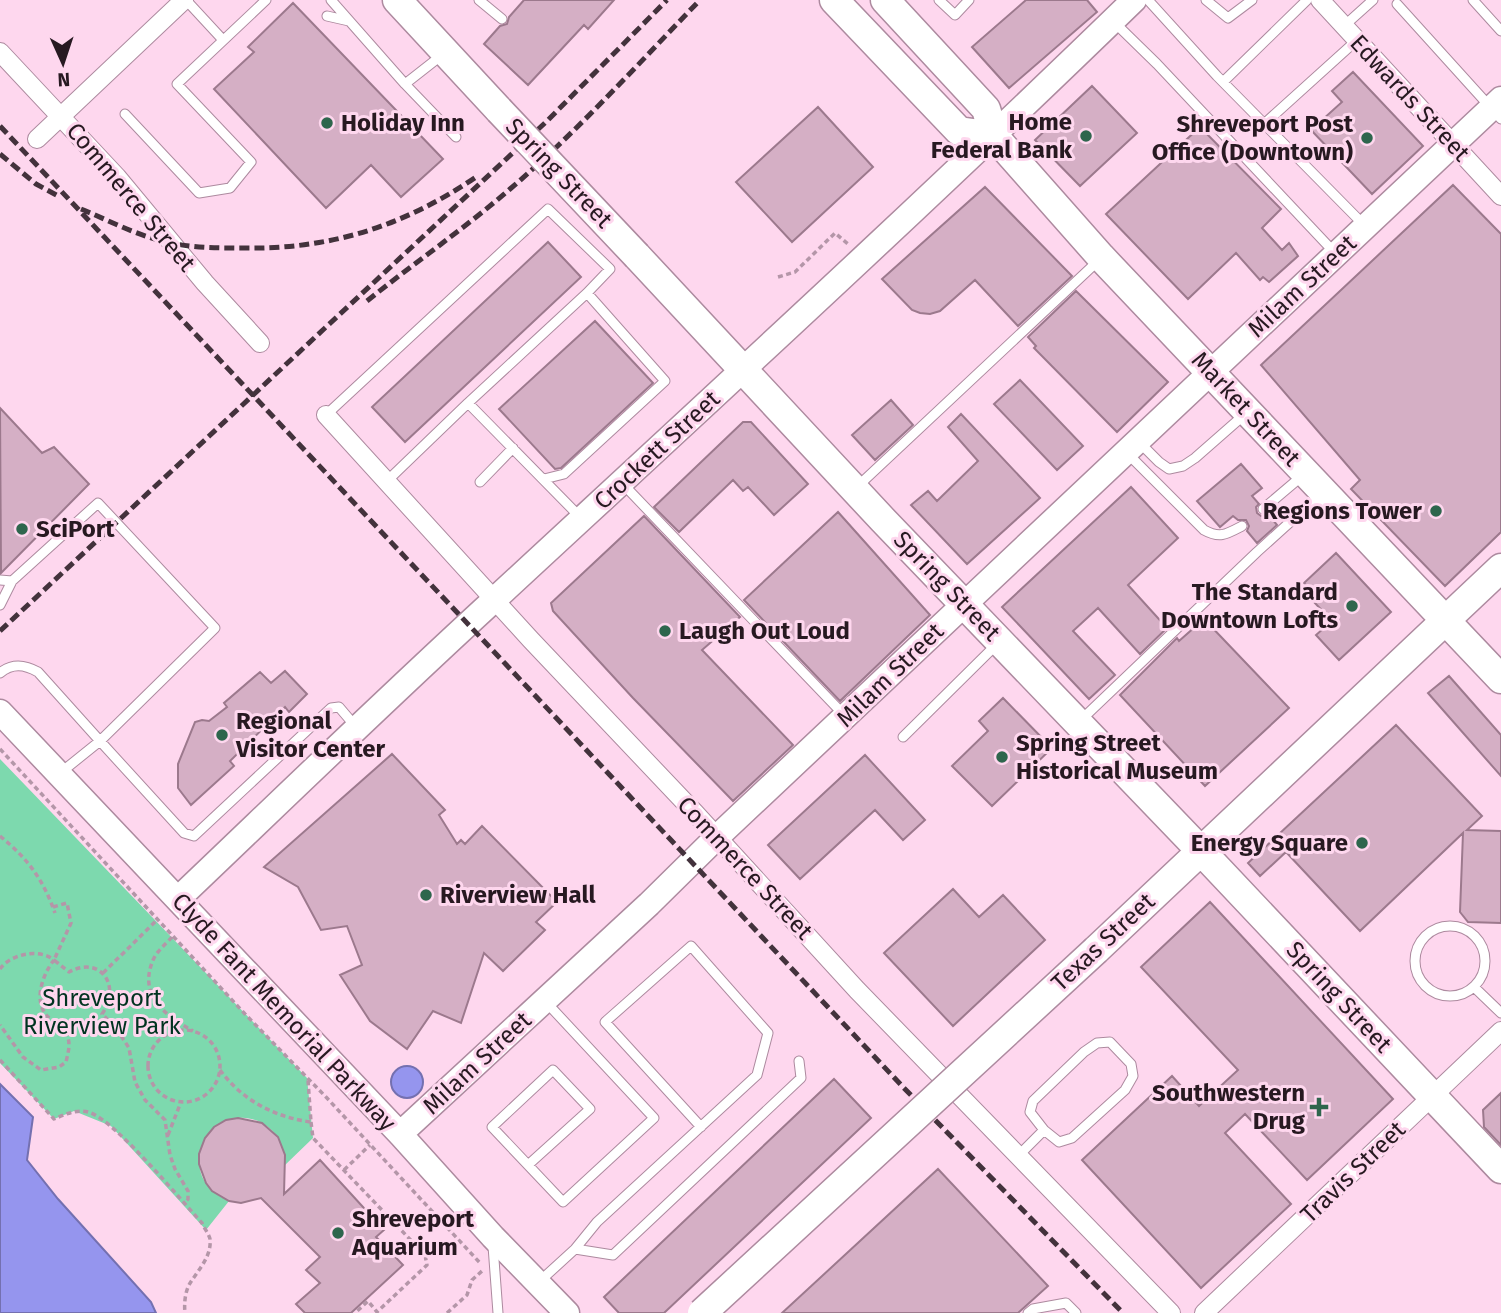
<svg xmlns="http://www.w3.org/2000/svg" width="1501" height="1313" viewBox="0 0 1501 1313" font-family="'Fira Sans',sans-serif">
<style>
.green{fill:#7dd9ae}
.water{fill:#9595ee;stroke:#7470b0;stroke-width:2}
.building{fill:#d5afc5;stroke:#9c798d;stroke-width:2}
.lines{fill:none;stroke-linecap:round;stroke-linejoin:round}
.lane-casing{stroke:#ad8a9f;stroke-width:11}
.street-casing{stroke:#ad8a9f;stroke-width:20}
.secondary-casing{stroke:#ad8a9f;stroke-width:27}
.primary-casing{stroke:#ad8a9f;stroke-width:31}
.path{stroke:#b496a8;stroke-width:3.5;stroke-dasharray:5 3.5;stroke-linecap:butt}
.lane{stroke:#fff;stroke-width:9}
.street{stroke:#fff;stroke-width:18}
.secondary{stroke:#fff;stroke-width:24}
.primary{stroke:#fff;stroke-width:28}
.rail{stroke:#43323c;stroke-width:5;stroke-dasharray:10 5;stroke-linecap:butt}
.primary-bridge-casing{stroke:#ad8a9f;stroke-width:31;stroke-linecap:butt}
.primary-bridge{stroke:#fff;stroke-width:28}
.poi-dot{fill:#2e664d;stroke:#fed7ee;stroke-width:2.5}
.labels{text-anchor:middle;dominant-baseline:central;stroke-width:6;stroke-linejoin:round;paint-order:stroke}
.street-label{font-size:24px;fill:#271921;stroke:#fed7ee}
.poi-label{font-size:24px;font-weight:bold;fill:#271921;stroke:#fed7ee;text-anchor:start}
.park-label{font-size:24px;fill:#003320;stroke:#fed7ee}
</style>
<rect width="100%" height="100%" fill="#fed7ee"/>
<path class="green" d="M0,759L307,1078L313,1138L284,1166C285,1151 281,1137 268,1127C219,1090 164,1173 229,1201L206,1230L111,1126L74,1111L54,1119L0,1063Z"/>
<path class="water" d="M391 1082a16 16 0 1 1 32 0a16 16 0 1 1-32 0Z
M0,1084L33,1117L27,1160L58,1199L151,1302L156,1313H0Z"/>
<path class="building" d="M524,0H614L588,29L584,25L528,85L484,44L500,26L507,24L509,17Z
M1026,0H1087L1097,12L1009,88L972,47Z
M293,3L443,159L401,197L371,165L326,208L214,89L254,52L248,47Z
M1353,72L1423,146L1372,194L1311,130L1342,102L1332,91Z
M1092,86L1137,133L1080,186L1035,140Z
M818,107L873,167L792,242L736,182Z
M1200,127L1281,209L1262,228L1282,250L1289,243L1298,256L1269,282L1263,277L1260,280L1236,253L1188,299L1106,214Z
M1453,185L1501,234V532L1445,586L1351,489L1360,480L1261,365Z
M985,187L1072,276L1018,326L975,280L940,311L930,314L920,313L912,310L882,279Z
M548,242L581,277L405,442L372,407Z
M1076,291L1168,382L1117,432L1034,348L1036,346L1028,337Z
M595,321L653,383L561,468L555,469L499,409Z
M1020,380L1083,446L1057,470L994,404Z
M891,400L913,425L875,460L852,435Z
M0,408L42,453L54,447L89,484L1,573Z
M961,414L1040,498L967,564L911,505L928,491L937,501L978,461L948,427Z
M743,422H751L808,484L774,515L748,487L743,491L733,480L679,532L654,507Z
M1241,464L1262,488L1252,496L1259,504L1256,507L1257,513L1261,516L1268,514L1277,525L1257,543L1247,531L1249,526L1246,520H1238L1233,516L1220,527L1197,501Z
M1131,487L1178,538L1128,585L1167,628L1140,654L1098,608L1085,620L1073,631L1115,675L1089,699L1002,607Z
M838,512L930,615L840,701L744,600Z
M644,516L740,617L702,650L793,745L733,801L633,698L553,611L551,603Z
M1336,553L1391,612L1339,660L1316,635L1332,621L1313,601L1317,597L1304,583Z
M1204,619L1289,708L1205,786L1120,695L1177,638L1179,641Z
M285,671L307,694L289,712L285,707L230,761L234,766L191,805L178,788V764L195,722L202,720L209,721L227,707L224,703L260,672L271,683Z
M1449,676L1501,735V776L1428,693Z
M1003,698L1052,748L992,806L952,766L988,731L979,721Z
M1396,725L1482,816L1467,830L1501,831V923L1468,922L1460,912L1463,833L1360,931L1286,852L1260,876L1248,863Z
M392,754L445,810L439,815L457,844L461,840L465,844L482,826L557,902L536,922L545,930L503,971L484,953L461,1023L433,1011L407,1049L370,1021L340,975L362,965L347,926L321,930L298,887L264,867Z
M865,755L925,820L903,840L875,810L800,879L768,845Z
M953,889L979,917L1003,895L1045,940L953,1026L884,953Z
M1210,902L1393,1099L1307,1180L1245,1114L1225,1133L1291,1204L1201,1288L1082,1160L1172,1076L1199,1106L1238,1070L1141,967Z
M834,1079L871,1118L664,1313H619L604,1297Z
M1501,1093V1145L1484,1127L1483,1110Z
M238,1118L262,1123L278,1137L285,1155L284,1194L320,1160L384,1230L376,1237L403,1265L351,1313H305L296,1304L320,1283L306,1270L320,1257L261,1198L241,1203L229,1201L212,1191L206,1183L199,1164V1154L205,1138L214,1127L226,1120Z
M938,1169L1048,1286L1018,1313H782Z"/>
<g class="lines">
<g class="lane-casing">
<path id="lane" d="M186,0L223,40
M331,0L405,84
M479,0L502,19
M939,0L955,15L969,0
M1148,0L1217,76L1364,225
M1206,0L1228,18L1252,0
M1473,0L1501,31
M1397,4L1501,119
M327,16L349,21
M1114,22L1157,64L1334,252
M1344,26L1373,0
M442,55L405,84L456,137
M1223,82L1307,0
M125,114L199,193L230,188L251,162L177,84L266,0
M1264,124L1357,40
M468,403L587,293L665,381L564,474L544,479
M326,415L548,209L610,269L587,293
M1140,443L1159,462L1169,469L1183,466L1195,458L1244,415
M1127,453L1204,530C1220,539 1227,534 1242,526
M387,481L468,403L581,518
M480,482L513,448
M622,483L845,716
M858,486L1098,261
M1263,509L1302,476
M0,580L12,581L98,503L215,628L100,741L38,672C24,664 12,663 0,673
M0,605L12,581
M1081,720L1257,552L1320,495
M903,737L996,645
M59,774L100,741L184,833L194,836L331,708L339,707L356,727
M1415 961a35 35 0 1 1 70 0a35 35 0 1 1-70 0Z
M1474,987L1501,1013
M1018,1156L1044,1130L1059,1142L1072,1138L1125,1090L1133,1076L1131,1064L1110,1042L1097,1043L1084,1052L1033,1101L1030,1112L1044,1130
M528,1165L590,1109L553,1070L492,1127L563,1202L654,1118L546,1002
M493,1246L498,1313
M575,1249L613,1255L801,1078L799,1061
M540,1281L575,1249L597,1222L757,1075L768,1033L691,946L605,1022L701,1127
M1028,1313L1033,1309L1066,1303L1076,1313"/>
</g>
<g class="street-casing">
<path id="street" d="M1320,0L1501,196
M0,52L117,177L205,283L260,343
M37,139L184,0
M326,415L531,640L695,813L857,990L1171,1313
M1204,1313L1501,1031"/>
</g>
<g class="secondary-casing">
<path id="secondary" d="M0,712L400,1134L493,1237L567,1313
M178,899C283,799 387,698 494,600C709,401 924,204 1134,0
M400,1134L649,904L716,838L1501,99"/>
</g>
<g class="primary-casing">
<path id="primary" d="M397,0L499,110
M834,0L959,131L994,136
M885,0L986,109L994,136L1101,257L1501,679
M637,256L883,520L1201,851L1501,1169
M1096,950L1501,568"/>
</g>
<path class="path" d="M778,277L795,272L835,233L848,244
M0,749L245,1014L326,1097L481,1264
M0,836C28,859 43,879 55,913
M53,907L67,903L71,923L54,960L69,972C100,955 122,985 102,1014L116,1028L129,1048L135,1082L145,1100L165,1120L170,1155L175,1169L188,1191V1199L184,1203
M172,937C167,943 158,950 154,958C137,994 164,1015 193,1031
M0,969C10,954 40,948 54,960C43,974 33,1000 47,1016C53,1022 63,1028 67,1035C71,1044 68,1053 66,1062L59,1067L41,1070L23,1057L0,1025
M103,973L157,920
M148 1066a36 36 0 1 1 72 0a36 36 0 1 1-72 0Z
M0,1060L54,1119C66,1114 78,1108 91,1113C117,1123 180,1199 202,1223C204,1228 209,1234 210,1239C212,1257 197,1271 189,1285C185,1293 184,1304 185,1313
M220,1070C242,1100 274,1117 311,1122L308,1080
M311,1122L313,1138L425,1255L427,1265L377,1312L368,1301L355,1313
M168,1135L181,1102
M344,1170L370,1145
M447,1313L467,1295L472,1280L482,1271"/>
<use href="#lane" class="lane"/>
<use href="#street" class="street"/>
<use href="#secondary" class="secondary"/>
<use href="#primary" class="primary"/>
<path class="rail" d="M0,126L903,1087L1123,1313
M0,154L36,184L60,197
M81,209C110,221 140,237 171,243C194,248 217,248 240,248C329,250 402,227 476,177
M367,301C414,263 464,229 510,189C578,131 638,64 700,0
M0,631L547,121L667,0"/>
<g class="primary-bridge-casing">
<path id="primary-bridge" d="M499,110L637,256
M702,1313L1096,950"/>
</g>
<use href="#primary-bridge" class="primary-bridge"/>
</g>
<g class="poi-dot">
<circle cx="327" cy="123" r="7"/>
<circle cx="1086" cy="136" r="7"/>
<circle cx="1367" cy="138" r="7"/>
<circle cx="1436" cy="511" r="7"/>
<circle cx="22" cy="529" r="7"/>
<circle cx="1352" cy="606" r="7"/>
<circle cx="665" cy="631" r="7"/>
<circle cx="222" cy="735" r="7"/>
<circle cx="1002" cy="757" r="7"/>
<circle cx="1362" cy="843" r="7"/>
<circle cx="426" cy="895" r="7"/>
<path d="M1315.5 1096.5h7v7h7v7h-7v7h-7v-7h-7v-7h7z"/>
<circle cx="338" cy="1233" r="7"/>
</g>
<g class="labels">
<g class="street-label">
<text transform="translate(1410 98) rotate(47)">Edwards Street</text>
<text transform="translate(559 173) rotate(46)">Spring Street</text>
<text transform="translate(131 197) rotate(50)">Commerce Street</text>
<text transform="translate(1302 286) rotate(-43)">Milam Street</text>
<text transform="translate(1246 409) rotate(47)">Market Street</text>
<text transform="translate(657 450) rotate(-43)">Crockett Street</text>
<text transform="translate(947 586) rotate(46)">Spring Street</text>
<text transform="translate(890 675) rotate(-44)">Milam Street</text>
<text transform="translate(745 868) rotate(47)">Commerce Street</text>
<text transform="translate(1103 942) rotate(-43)">Texas Street</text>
<text transform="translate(1339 997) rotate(47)">Spring Street</text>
<text transform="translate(284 1012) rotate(47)">Clyde Fant Memorial Parkway</text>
<text transform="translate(477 1063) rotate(-43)">Milam Street</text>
<text transform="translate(1353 1172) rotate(-44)">Travis Street</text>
</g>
<g class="poi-label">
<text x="1072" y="122" text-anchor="end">Home<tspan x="1072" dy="28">Federal Bank</tspan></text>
<text x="341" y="123">Holiday Inn</text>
<text x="1353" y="124" text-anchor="end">Shreveport Post<tspan x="1353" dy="28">Office (Downtown)</tspan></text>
<text x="1422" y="511" text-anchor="end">Regions Tower</text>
<text x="36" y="529">SciPort</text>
<text x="1338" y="592" text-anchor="end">The Standard<tspan x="1338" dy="28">Downtown Lofts</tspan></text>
<text x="679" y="631">Laugh Out Loud</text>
<text x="236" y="721">Regional<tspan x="236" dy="28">Visitor Center</tspan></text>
<text x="1016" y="743">Spring Street<tspan x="1016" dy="28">Historical Museum</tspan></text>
<text x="1348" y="843" text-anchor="end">Energy Square</text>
<text x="440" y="895">Riverview Hall</text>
<text x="1305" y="1093" text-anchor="end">Southwestern<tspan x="1305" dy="28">Drug</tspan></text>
<text x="352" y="1219">Shreveport<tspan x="352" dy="28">Aquarium</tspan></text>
</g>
<g class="park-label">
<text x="102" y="998">Shreveport<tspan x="102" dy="28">Riverview Park</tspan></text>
</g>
</g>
<g transform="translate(63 63) rotate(177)" stroke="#fed7ee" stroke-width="5" paint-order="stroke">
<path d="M0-5L12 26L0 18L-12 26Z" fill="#271921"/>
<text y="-10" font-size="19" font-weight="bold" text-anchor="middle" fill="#271921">N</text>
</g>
</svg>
